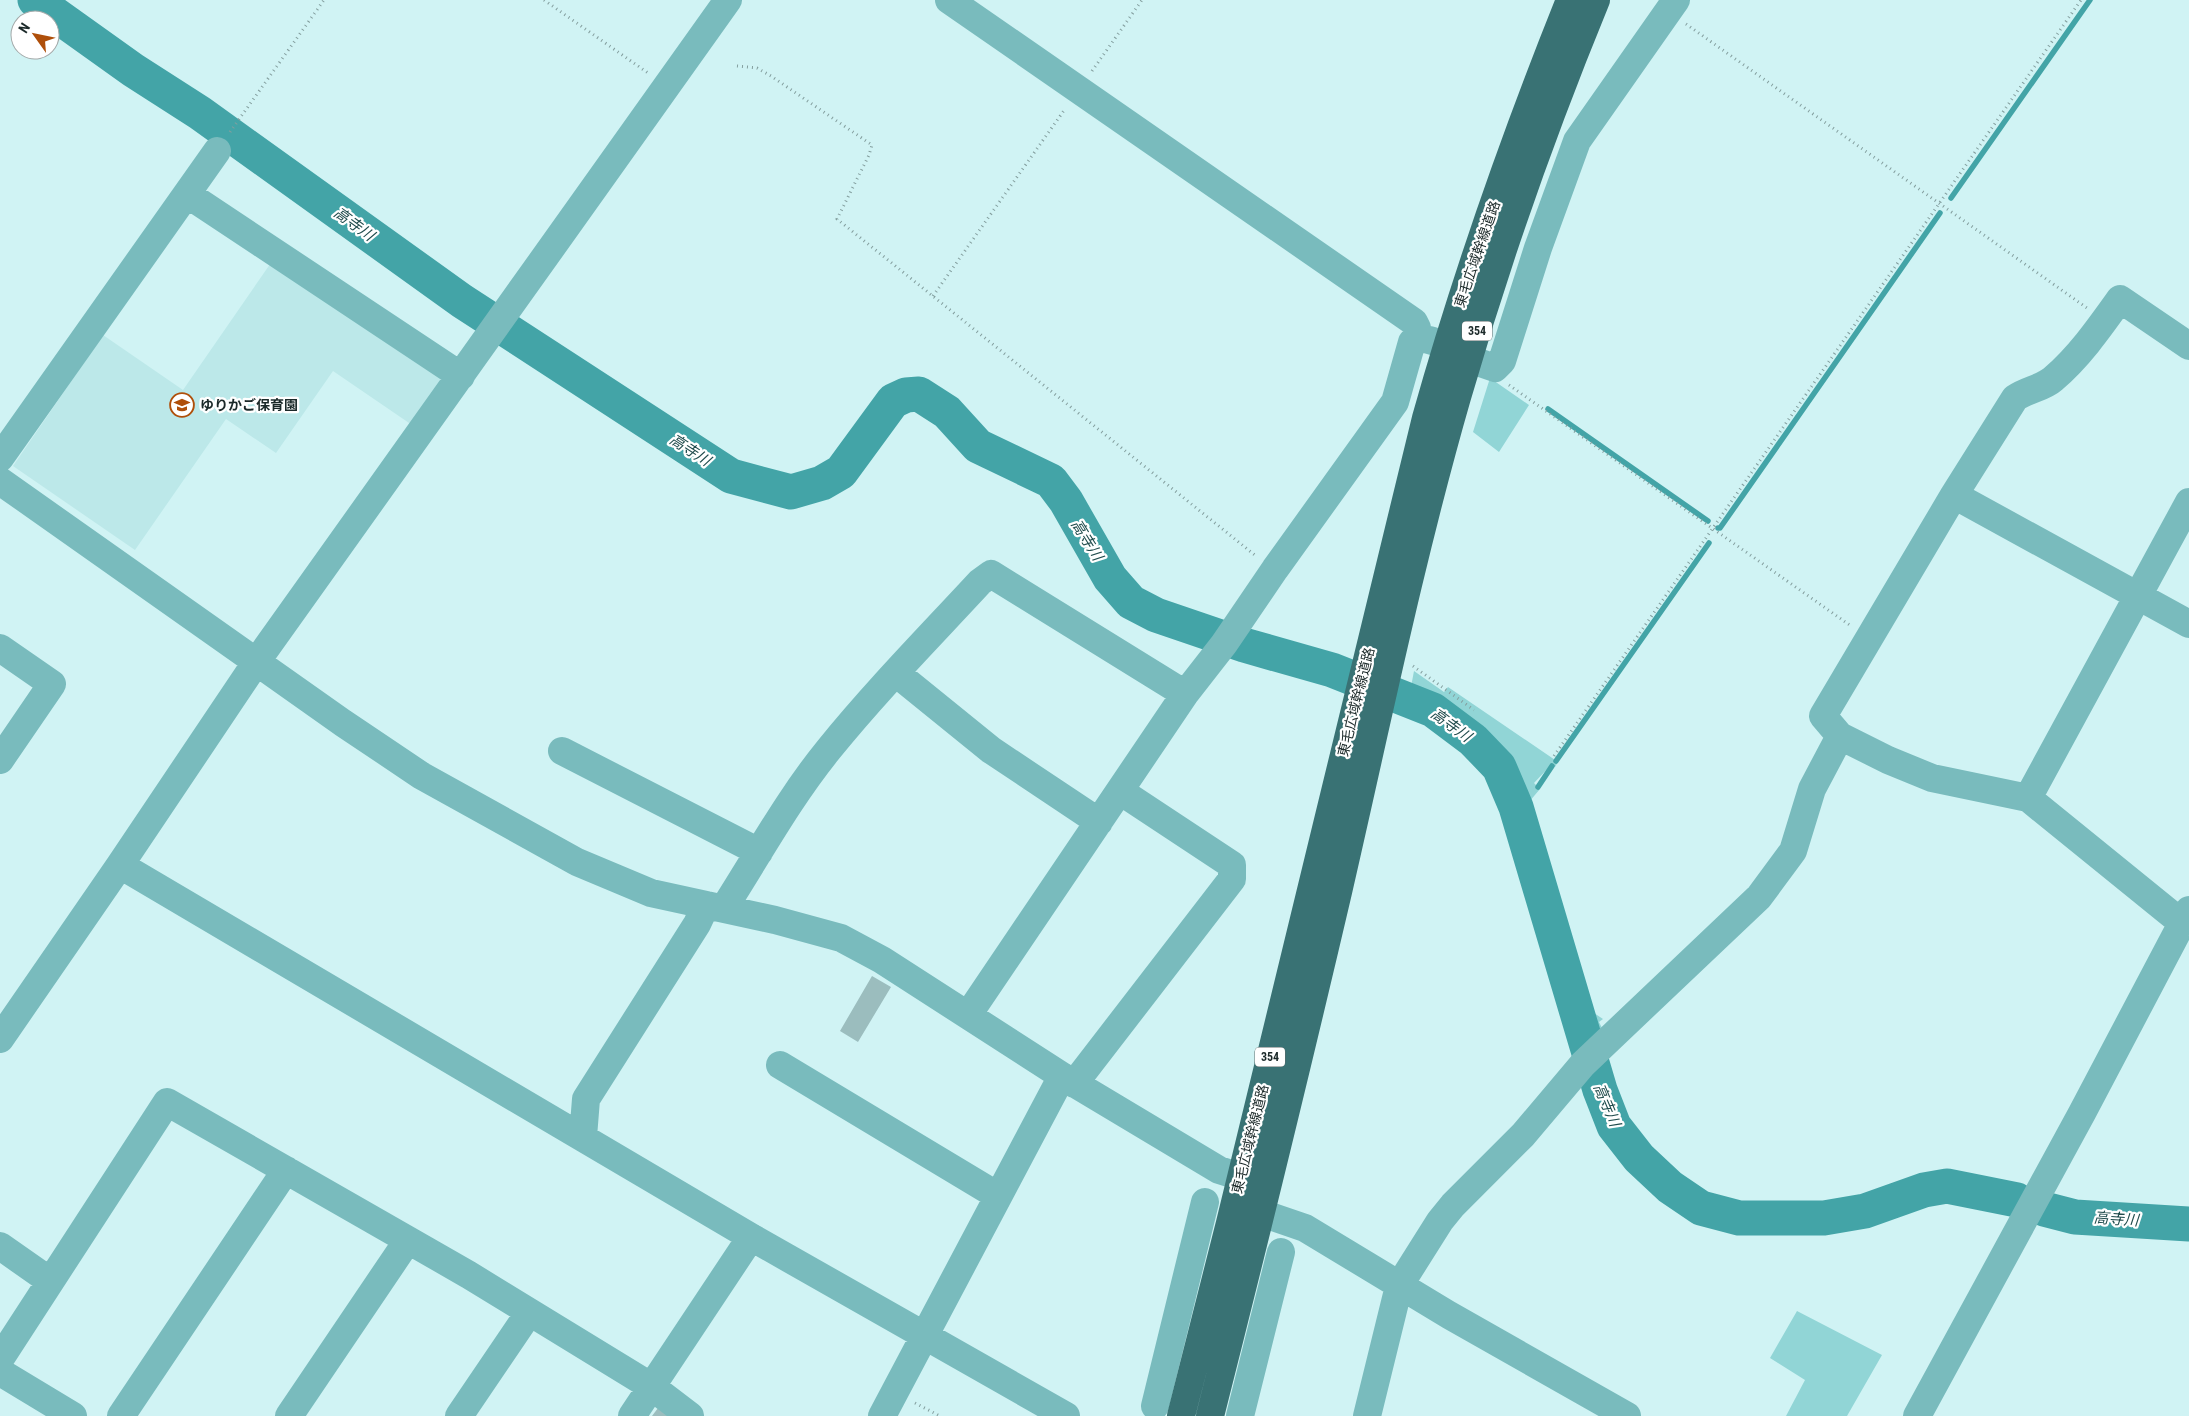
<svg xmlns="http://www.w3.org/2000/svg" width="2189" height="1416" viewBox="0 0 2189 1416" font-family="'Roboto Condensed','Noto Sans JP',sans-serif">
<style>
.built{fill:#bce8e9}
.green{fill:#91d5d6}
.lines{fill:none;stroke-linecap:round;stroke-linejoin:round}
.stream{stroke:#43a4a7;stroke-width:5.5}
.river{stroke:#43a4a7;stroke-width:35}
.building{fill:#9bbdbe}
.path{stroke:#839e9e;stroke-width:3;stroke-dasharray:1 4;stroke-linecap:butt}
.minor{stroke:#79bbbd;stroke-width:28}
.highway{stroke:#397274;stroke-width:28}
.labels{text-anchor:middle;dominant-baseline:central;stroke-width:4.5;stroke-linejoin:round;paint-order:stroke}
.shield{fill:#fff;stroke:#5f6969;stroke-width:1}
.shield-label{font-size:12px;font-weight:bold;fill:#1b2929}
.street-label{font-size:14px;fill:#1b2929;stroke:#fff}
.poi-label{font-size:14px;font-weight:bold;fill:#1b2929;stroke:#fff;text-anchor:start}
.water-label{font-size:15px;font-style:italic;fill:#214c4d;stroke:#fff}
</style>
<rect width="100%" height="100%" fill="#d0f3f4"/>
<path class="built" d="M275,257L447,376L412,425L333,371L276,453L226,419L135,550L13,466L103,335L183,390Z"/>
<path class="green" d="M1490,378L1529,405L1499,452L1473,432Z
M1414,671L1444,692L1448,687L1558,762L1555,767L1551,765L1534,783L1540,789L1529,802L1594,1013L1603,1019L1599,1022L1603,1030L1595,1037L1522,800L1510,771L1493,747L1434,700L1410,692Z
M1797,1311L1882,1355L1847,1416H1786L1805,1380L1770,1358Z"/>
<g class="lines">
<path class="stream" d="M1951,198L2090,0
M1548,409L1708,521
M1718,528H1720L1940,213
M1556,761L1709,543
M1538,787L1552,766"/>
<path class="river" d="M35,0L133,70L200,113L462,301L731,476L791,492L822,483L841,472L893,401L906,395L919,394L947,412L978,446L1051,481L1066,501L1110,578L1131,602L1156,615L1244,645L1332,670L1433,710L1473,740L1499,767L1516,807L1600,1090L1614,1126L1639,1158L1670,1187L1701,1208L1739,1218H1824L1865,1211L1924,1190L1947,1186L2017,1200
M2044,1209L2075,1217L2189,1224"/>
</g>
<path class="building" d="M872,976L891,987L858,1042L840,1031Z
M658,1408L669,1416H652Z"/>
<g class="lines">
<path class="path" d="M544,0L648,73
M1686,24L2087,308
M737,66L757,68L771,76L872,145L869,155L837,219L1256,556
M1092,71L1142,0
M230,132L324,0
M933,296L1065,109
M1509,385L1851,626
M1413,666L1474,710
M1554,756L2081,0
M915,1403L940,1416"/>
<path class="minor" d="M949,0L1414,322L1417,328L1418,338
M187,194L461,376
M1469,359L1495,368L1502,361L1538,248L1577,141L1676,0
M0,458L217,151
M0,481L343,723L422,776L577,862L651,893L775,920L841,938L882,960L1062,1076L1219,1170L1241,1177
M1954,495L2189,624
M0,648L52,684L0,760
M896,673L991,750L1099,822
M562,751L759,852
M2028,798L2189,502
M120,865L751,1237L1066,1416
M724,908C758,855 789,798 829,749C876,691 929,637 980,582L991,574L1185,694
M2182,923L2028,798L1932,778L1888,760L1840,736L1823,716L1954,495L2015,398C2026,390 2043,388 2053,379C2079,357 2100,327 2120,299L2189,346
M968,1015L1185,694L1224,644L1275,569L1395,402L1412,342C1423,335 1435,342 1446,346
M0,1039L120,865L257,661L728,0
M780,1065L998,1196
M1074,1084L1232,879V865L1120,791
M583,1137L586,1099L697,924L706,905
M1261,1213L1305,1228L1449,1315L1627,1416
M0,1246L50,1281
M0,1359L167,1102L469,1275L652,1387L690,1416
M0,1372L73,1416
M1155,1406L1205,1202
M121,1416L286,1170
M289,1416L408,1240
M459,1416L529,1313
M632,1416L751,1237
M882,1416L1062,1076
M1240,1416L1281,1252
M1367,1416L1399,1286L1440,1221L1453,1205L1523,1135L1583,1064L1759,897L1793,851L1812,789L1840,736
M1917,1416L2082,1113L2189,910"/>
<path class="highway" d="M1181,1416L1230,1223L1426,418C1466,276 1515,137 1570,0
M1210,1416C1254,1242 1297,1067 1338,892C1376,727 1410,560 1457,397C1496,262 1543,129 1596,0"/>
</g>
<defs>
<g id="school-ring" transform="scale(1.25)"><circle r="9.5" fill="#fff" stroke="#af4f0a" stroke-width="1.5"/><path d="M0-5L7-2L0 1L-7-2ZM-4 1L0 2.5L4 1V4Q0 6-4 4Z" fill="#af4f0a"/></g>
</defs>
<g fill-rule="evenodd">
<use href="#school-ring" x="182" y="405"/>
</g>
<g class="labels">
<g class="shield">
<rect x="1462" y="321.5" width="30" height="19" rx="4"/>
<rect x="1255" y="1047.5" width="30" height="19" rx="4"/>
</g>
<g class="shield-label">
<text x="1477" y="331">354</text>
<text x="1270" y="1057">354</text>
</g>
<g class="street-label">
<text transform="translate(1477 254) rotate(-71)">東毛広域幹線道路</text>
<text transform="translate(1356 702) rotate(-76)">東毛広域幹線道路</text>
<text transform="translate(1250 1139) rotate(-76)">東毛広域幹線道路</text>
</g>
<g class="poi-label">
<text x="200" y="405">ゆりかご保育園</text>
</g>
<g class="water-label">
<text transform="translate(354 224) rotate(36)">高寺川</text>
<text transform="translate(690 450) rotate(33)">高寺川</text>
<text transform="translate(1087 540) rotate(58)">高寺川</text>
<text transform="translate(1451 725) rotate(36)">高寺川</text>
<text transform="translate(1607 1105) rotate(67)">高寺川</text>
<text transform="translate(2116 1219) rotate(4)">高寺川</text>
</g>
</g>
<g transform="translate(35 35) rotate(303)"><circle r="24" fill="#ffffff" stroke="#a4a9a9"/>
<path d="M0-4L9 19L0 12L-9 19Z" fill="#af4f0a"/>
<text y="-8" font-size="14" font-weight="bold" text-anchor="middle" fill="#1b2929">N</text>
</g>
</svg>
